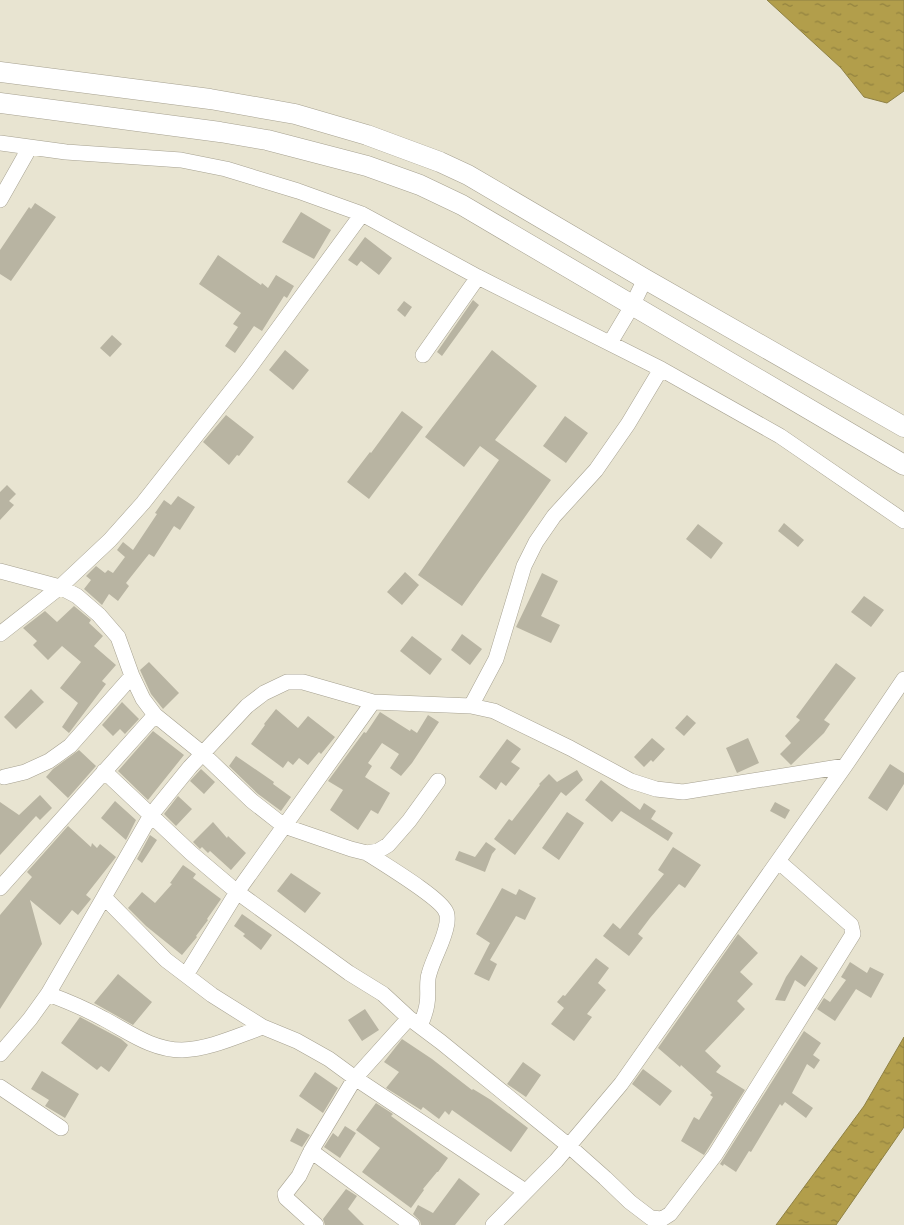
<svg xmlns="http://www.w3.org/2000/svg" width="904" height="1225" viewBox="0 0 904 1225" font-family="'Open Sans',sans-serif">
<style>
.water{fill:url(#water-ripples);stroke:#8e8044}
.building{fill:#b8b4a2}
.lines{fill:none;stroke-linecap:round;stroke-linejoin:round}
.minor-casing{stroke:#a6a190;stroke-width:16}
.major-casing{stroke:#a6a190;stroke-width:21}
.minor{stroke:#fff;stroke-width:15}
.major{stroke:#fff;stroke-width:20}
</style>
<defs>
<pattern id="water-ripples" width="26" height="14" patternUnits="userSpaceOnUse" patternTransform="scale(1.25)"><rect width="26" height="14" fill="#b29e4b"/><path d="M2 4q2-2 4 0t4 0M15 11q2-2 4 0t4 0" fill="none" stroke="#92823f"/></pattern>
</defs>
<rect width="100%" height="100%" fill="#e8e4d1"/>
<path class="water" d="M767,0H904V91L887,103L864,97L841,68Z
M904,1037V1127L836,1225H776L864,1106Z"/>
<path class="building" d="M35,203L56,217L11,281L0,274V250L29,207L31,209Z
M301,212L331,230L314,259L282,242Z
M365,237L392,258L379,275L361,261L357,266L348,260Z
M218,255L261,285L262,283L268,288L276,275L294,286L287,298L284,296L262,331L254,326L235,353L225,346L238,327L233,324L241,313L199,284Z
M473,300L479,305L442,356L437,352Z
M404,301L412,307L405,317L397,310Z
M112,335L122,344L110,357L100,348Z
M285,350L309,370L293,390L269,370Z
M492,350L537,386L495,440L551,480L462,606L418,575L499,460L480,446L464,467L425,437Z
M402,411L423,427L369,499L347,482L370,452L371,453Z
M226,415L254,437L239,456L237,455L229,465L203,442Z
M565,416L588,433L566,463L543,446Z
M7,485L16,494L9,501L14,505L0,520V492Z
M178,496L195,507L180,530L174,526L154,557L149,554L126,583L129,586L118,601L109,594L102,605L84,589L91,580L86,576L96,566L105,573L108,570L113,573L125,557L117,550L123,542L133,550L157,514L155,513L164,500L171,505Z
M784,523L804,540L798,547L778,531Z
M698,524L723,543L711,559L686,539Z
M405,572L419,585L402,605L387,592Z
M542,573L558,581L541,616L560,625L551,643L516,627Z
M864,596L884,610L871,627L851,612Z
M74,606L91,620L89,623L103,636L94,646L116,665L102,681L106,684L69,733L62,727L78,703L60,688L81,662L62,646L48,660L33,645L37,641L23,628L45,611L57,622Z
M462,634L482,649L470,665L451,650Z
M412,636L442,659L430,675L400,651Z
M149,662L179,693L163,709L151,694L140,670Z
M836,663L856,678L824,720L830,724L824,733L791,765L780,754L791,743L785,736L800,720L796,717Z
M31,689L44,702L16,729L4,717Z
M122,702L139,719L125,734L120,729L113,736L102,725Z
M276,709L298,728L308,716L335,737L321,754L319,752L308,765L299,758L293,765L288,761L283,768L251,744L265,725L264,724Z
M380,712L410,731L411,729L417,733L428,715L439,722L412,763L401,776L390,768L399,754L382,743L368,763L372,766L365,777L390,793L378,814L371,810L358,830L330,810L343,790L328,781L364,732L366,733Z
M687,715L696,723L684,736L675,728Z
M153,731L184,755L148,800L118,771Z
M652,738L665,749L653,762L651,760L644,767L634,757Z
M748,738L759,763L737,773L726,748Z
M507,739L521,749L511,762L520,768L506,786L501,782L496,790L479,777Z
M79,750L96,766L68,798L46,777L53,769Z
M236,756L274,782L273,784L291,797L281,811L258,794L229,766Z
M890,764L904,773V784L887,811L868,798Z
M201,769L215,782L204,794L190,781Z
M577,770L583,780L566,796L561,792L515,855L494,839L509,819L512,821L540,785L539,784L549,774L557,782Z
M601,780L640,810L644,803L656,811L651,819L673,833L668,841L621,811L612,822L585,800Z
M40,795L52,808L40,820L36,816L0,855V802L19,815Z
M178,796L192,809L176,826L164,814Z
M115,801L136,820L126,840L101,818Z
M775,802L790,810L785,819L770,811Z
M567,812L584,823L559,860L542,848Z
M213,822L227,838L228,836L246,853L231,870L210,851L208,853L202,847L200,849L193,842Z
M68,826L91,847L92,843L97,848L100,844L116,857L86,895L91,899L78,915L72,910L60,925L30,900L42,944L0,1009V915L32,877L27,872Z
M150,835L157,840L142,863L137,859Z
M486,842L496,849L492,854L485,872L455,860L459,851L475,857Z
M673,847L701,865L685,888L679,884L650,918L638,934L643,938L629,956L603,936L613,923L620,929L664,874L658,870Z
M183,865L196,874L193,878L221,899L207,919L208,920L196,936L197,937L182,955L146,926L128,908L142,892L155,903L172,884L170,883Z
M291,873L321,893L305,913L277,891Z
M502,888L516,895L519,889L536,898L525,920L516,916L490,960L497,964L489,981L474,974L490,943L476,934Z
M242,914L272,935L261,950L243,936L245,934L234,926Z
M738,934L758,953L740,972L753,984L737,1001L745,1009L705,1051L721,1066L716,1072L745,1090L704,1155L681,1141L694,1117L699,1120L713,1097L710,1095L712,1093L681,1065L680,1067L658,1048Z
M801,955L818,968L805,987L795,980L785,1001L775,1000L786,977Z
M596,958L609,968L598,983L606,990L587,1014L592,1017L574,1041L551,1024L564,1008L557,1002L563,995L565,996Z
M850,962L867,973L870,967L884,974L871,998L856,989L835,1021L817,1009L824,998L830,1002L846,980L841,977Z
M118,974L152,1002L133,1025L94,1003Z
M365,1009L379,1030L362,1041L348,1020Z
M80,1017L121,1039L128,1045L109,1072L101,1066L97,1070L61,1043Z
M804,1031L821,1043L813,1055L820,1060L814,1069L807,1064L792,1093L813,1108L806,1118L785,1102L782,1106L780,1104L751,1152L749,1151L736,1172L724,1164L723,1166L720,1164Z
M402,1039L432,1059L472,1090L473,1089L491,1100L528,1128L511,1152L452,1110L449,1115L445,1111L439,1119L423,1107L421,1110L386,1088L399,1072L384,1062Z
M523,1062L541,1075L526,1097L507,1084Z
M643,1069L672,1091L660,1106L632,1084Z
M42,1071L79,1094L65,1118L45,1106L49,1100L31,1089Z
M315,1072L338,1088L323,1113L299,1096Z
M376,1103L393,1114L391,1116L448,1158L438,1172H437L423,1189L424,1190L411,1208L362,1172L380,1148L356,1130Z
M345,1126L356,1133L340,1158L324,1147L333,1133L338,1137Z
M297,1128L310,1135L302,1147L290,1141Z
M459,1178L480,1194L455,1225H421L420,1221L413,1214L418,1205L433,1213Z
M346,1189L357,1196L348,1209L364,1225H325L323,1219Z"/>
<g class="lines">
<g class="minor-casing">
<path id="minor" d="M0,143L66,152L181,160L226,169L298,191L362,214L478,277L661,369L780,436L904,521
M0,200L30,147
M610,343L632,306L645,279
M423,355L478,277
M0,571L60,587L77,596L99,615L118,637L132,676L143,699L155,715L202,753L252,801L284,826L351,849L367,853L378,851L388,845L409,821L438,781
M0,634L60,587L110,540L143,503L247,371L362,214
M471,706L496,659L524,566L536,542L554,516L596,470L628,424L661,369
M104,771L191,853L237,892L349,973L383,994L409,1018L441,1042L569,1146L605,1178L630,1202L651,1218L662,1219L670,1214L715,1155L853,934L851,925L778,861
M4,777L25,772L49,761L70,746L132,676
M367,853C382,863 441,898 446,912C448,915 447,920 447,923C444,942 434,956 429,974C426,983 429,994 427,1004C426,1012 423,1019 420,1026
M0,888L155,715
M186,975L237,892L373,702
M48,994C67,1001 86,1009 104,1019C129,1032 152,1050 182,1050C210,1049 237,1036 263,1027
M409,1018L355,1078L329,1059L297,1041L263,1027L212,995L166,960L104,897L151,815L190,767L247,706L264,693L287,682H303L373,702L471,706L494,711L570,748L631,781L656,789L683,792L845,766
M0,1054L30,1019L48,994L104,897
M0,1087L61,1128
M311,1151L412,1225
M316,1225L286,1198L285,1194L299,1176L311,1151L355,1078L525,1191
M493,1225L556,1161L621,1084L845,766L904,679"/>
</g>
<g class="major-casing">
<path id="major" d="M0,72L210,99L295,114L367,135L440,162L468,175L645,279L904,427
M0,103L220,132L267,140L367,166L420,185L462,205L904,465"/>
</g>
<use href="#minor" class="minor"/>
<use href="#major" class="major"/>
</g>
</svg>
